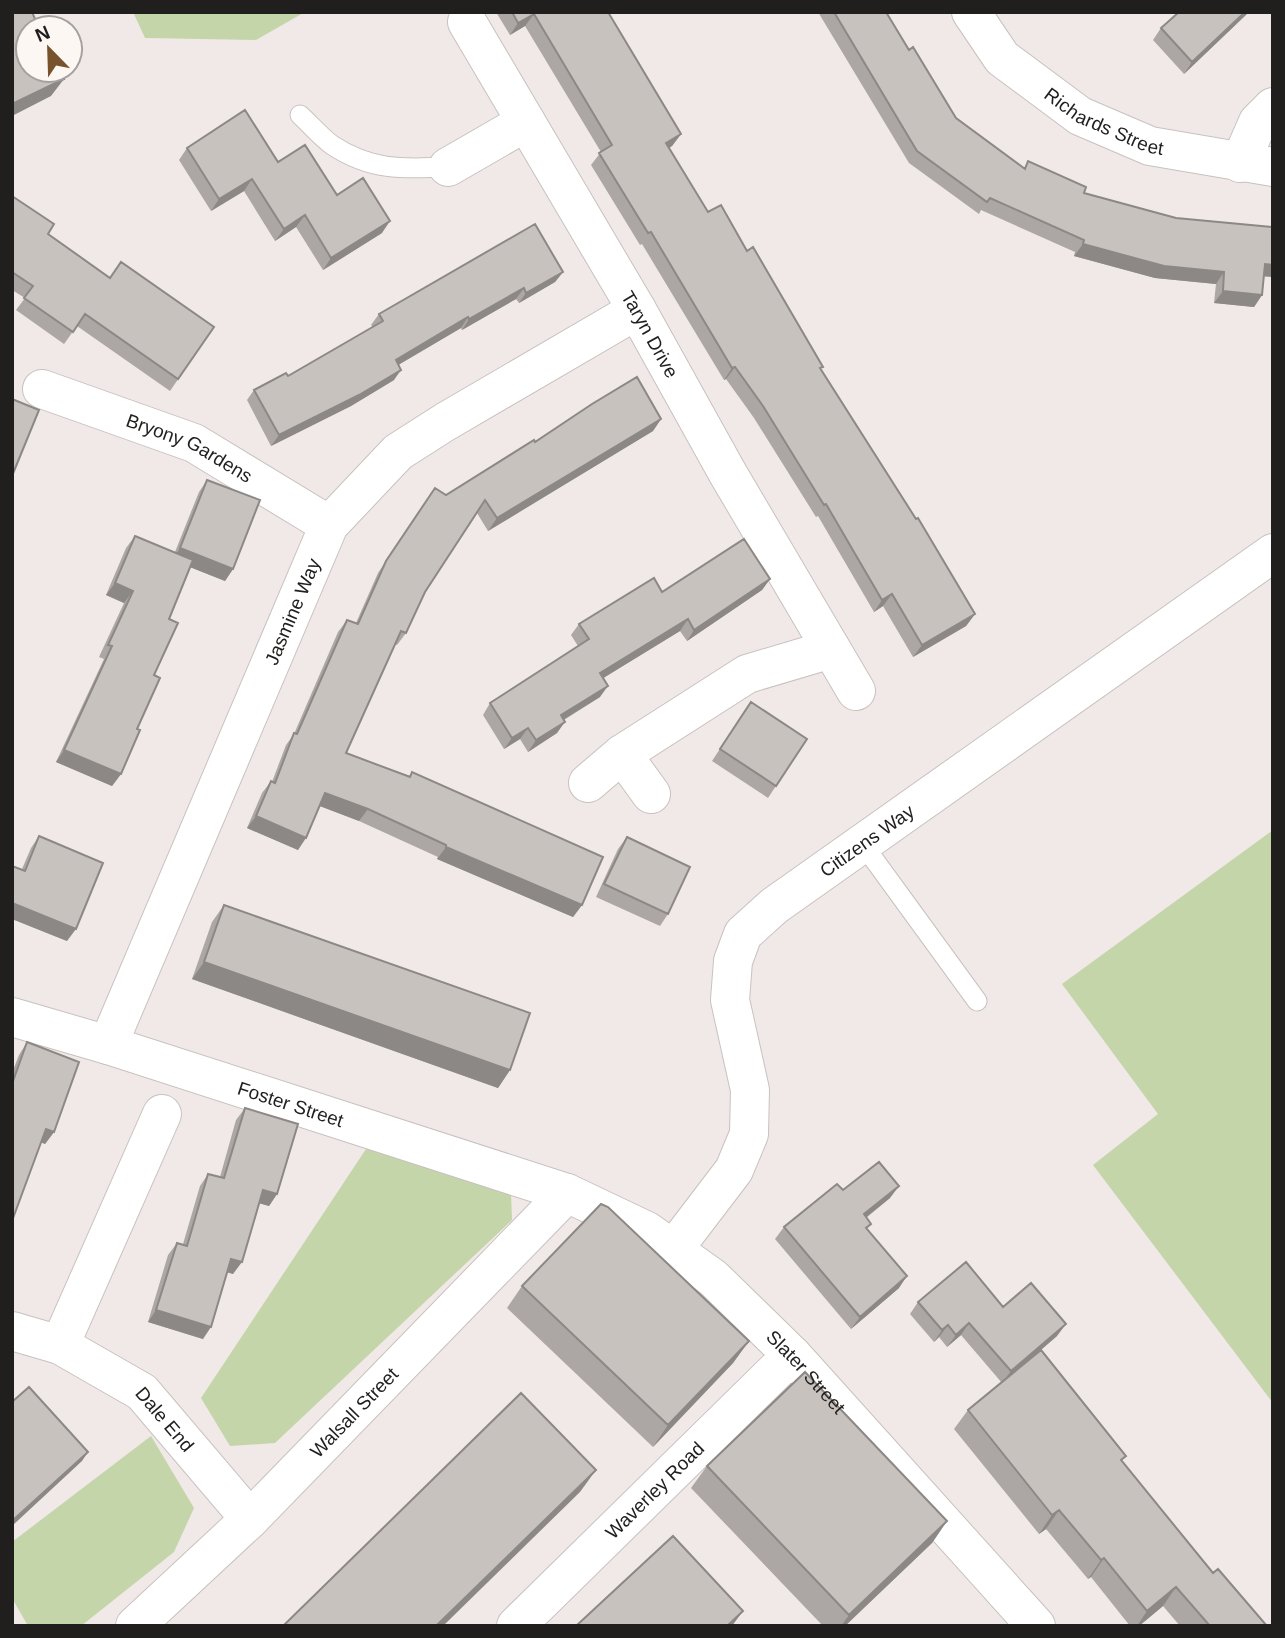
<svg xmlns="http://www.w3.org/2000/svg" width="1285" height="1638" viewBox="0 0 1285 1638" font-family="Arial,sans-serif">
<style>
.green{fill:#c4d5aa}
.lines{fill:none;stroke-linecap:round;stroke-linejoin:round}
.service-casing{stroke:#c8c2bf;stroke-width:21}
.minor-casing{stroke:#c8c2bf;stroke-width:40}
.tertiary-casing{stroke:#c8c2bf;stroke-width:40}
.service{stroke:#fff;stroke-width:19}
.minor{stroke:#fff;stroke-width:38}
.tertiary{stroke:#fff;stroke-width:38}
.wall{fill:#aca7a4}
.shaded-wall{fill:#8c8886}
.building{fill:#c8c2bf;stroke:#8c8886;stroke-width:2}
.labels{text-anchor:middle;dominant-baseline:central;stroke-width:5;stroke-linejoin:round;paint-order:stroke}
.street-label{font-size:19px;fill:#211f1e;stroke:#fdf7f4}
</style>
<rect width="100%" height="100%" fill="#f0e9e7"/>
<path class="green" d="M133,12H305L256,40L145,38Z
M1273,830V1403L1093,1165L1158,1114L1062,984Z
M368,1146L511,1193L512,1220L275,1443L230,1446L201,1398Z
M151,1436L194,1508L174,1552L81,1626H28L12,1598V1542Z"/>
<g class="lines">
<g class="service-casing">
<path id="service" d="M300,115C311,125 321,137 332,145C371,171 404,169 448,167
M862,843L977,1001"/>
</g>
<g class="minor-casing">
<g id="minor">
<path id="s1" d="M467,22L637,310L727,472L856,691"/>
<path d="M1240,163L1258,122L1273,107"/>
<path d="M448,167L526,122"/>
<path id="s2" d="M42,389L194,443L329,525"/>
<path d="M622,754L651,794"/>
<path d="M588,783L622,754L747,674L831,649"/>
<path id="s3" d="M12,1017L108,1045L567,1193L647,1231L713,1278L792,1355L1036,1626"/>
<path id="s4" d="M108,1045L329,525L398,452L445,422L637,310"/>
<path id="s5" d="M673,1250L734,1170L749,1134L750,1090L730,1000L733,961L743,934L774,906L1273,553"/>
<path id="s6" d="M12,1331L60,1345L142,1392L250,1519"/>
<path d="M60,1345L162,1114"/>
<path id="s7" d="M135,1626L250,1519L567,1193"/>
<path id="s8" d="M516,1626L792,1355"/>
</g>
</g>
<g class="tertiary-casing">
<g id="tertiary">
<path id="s9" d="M971,12L1002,58L1080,116L1150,146L1273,167"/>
</g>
</g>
<use href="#service" class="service"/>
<use href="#minor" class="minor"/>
<use href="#tertiary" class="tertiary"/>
</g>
<path class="wall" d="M496,12H608L681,134L672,146L669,148L708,212L747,251L975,614L966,626L913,657L883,606L874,612L818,516L816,517L754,418L726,379L724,380L642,244L640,245L591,165L601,152L525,26L510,35Z
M818,12H886L909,50L956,118L1024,168L1028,161L1084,193L1264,277L1262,295L1254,307L1214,303L1216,284L1155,278L1074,256L1075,252L981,210L979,214L909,163Z
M1179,12H1249L1184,74L1153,40L1161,28Z
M187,148L278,162L337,195L382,233L323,270L296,227L275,241L244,191L211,211L179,160Z
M12,196L48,234L110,278L214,327L170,391L77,326L64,344L16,310L25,298L12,290Z
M563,272L555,282L519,303L516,299L462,330L461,328L398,365L394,380L351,406L271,446L247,400L254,390L288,376L373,327L371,325L379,314Z
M661,419L653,431L488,531L477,513L425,592L406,633L397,645L395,644L346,753L410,776L412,772L582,905L573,917L437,859L438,857L359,821L320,806L298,850L247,828L262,793L271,781L272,782L286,745L294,734L338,632L347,620L356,623L378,573L435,488L446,495L535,442Z
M207,480L233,569L225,581L190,567L169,619L154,675L137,729L121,774L112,786L56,762L104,659L99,657L124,603L106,595L126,548L135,536L175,552L199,492Z
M770,579L762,590L687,641L680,631L603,678L600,697L564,720L557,733L528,752L520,739L504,749L483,715L490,703L578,646L571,635L579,624L662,592Z
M751,702L807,739L768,798L712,761Z
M39,836L67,941L12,919V866L22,869L31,848Z
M627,837L668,914L660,926L596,897L618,849Z
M224,905L510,1070L498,1088L192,979L212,922Z
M27,1042L54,1132L45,1144L41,1142L12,1221V1073L19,1055Z
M245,1108L277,1194L269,1206L259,1203L233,1274L227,1272L203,1339L148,1322L168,1255L177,1243L183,1244L200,1186L208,1174L220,1177L236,1120Z
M843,1190L890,1198L866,1218L867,1230L899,1288L851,1329L775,1239L784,1227Z
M522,1286L749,1341L733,1363L653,1447L507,1308Z
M918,1302L1003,1307L1057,1336L1025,1364L1122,1462L1213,1573L1267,1626H1180L1163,1606L1139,1626H1130L1091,1577L1088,1579L1046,1529L1039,1534L954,1429L968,1410L1002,1383L961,1335L947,1347L939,1337L934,1342L910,1314Z
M707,1466L947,1521L932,1543L845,1626H823L691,1488Z"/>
<path class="shaded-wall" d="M1245,12H1249L1184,74L1192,62Z
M534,14L525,26L510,35L518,23Z
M64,79L51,96L12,116V104Z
M681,134L672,146L658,155L666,143Z
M252,179L244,191L211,211L219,199Z
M305,215L296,227L275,241L284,229Z
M390,221L382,233L323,270L331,258Z
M1083,244L1224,272L1216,284L1155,278L1074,256Z
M1265,264L1273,265V277L1257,276Z
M563,272L555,282L519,303L526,293Z
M524,288L516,299L462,330L469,319Z
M1223,291L1262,295L1254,307L1214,303Z
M468,317L461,328L388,371L396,360Z
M735,367L726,379L724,380L732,368Z
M401,370L394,380L351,406L271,446L279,435Z
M661,419L653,431L488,531L497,518Z
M180,548L233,569L225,581L172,560Z
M770,579L762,590L687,641L694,630Z
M115,583L133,591L124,603L106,595Z
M892,594L883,606L874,612L882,600Z
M975,614L966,626L913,657L922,645Z
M688,619L680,631L592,685L600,673Z
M608,686L600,697L553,726L561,715Z
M565,722L557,733L528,752L536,740Z
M528,728L520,739L504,749L512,738Z
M64,750L121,774L112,786L56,762Z
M325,793L368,809L359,821L317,805Z
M256,816L306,838L298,850L247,828Z
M446,847L582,905L573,917L437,859Z
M12,903L76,929L67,941L12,919Z
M204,962L510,1070L498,1088L192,979Z
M46,1129L54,1132L45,1144L38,1141Z
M899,1186L890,1198L855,1226L864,1214Z
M263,1190L277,1194L269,1206L255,1202Z
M231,1259L242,1262L233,1274L223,1271Z
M907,1276L899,1288L851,1329L860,1317Z
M156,1310L211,1327L203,1339L148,1322Z
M969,1323L961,1335L947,1347L956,1335Z
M1066,1324L1057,1336L1002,1383L1011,1371Z
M948,1325L939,1337L934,1342L942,1330Z
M749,1341L733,1363L653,1447L668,1425Z
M88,1452L82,1461L12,1526V1521Z
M596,1470L580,1492L443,1626H436Z
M1059,1510L1046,1529L1039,1534L1052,1515Z
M947,1521L932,1543L845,1626H841L849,1615Z
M1104,1558L1091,1577L1088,1579L1101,1560Z
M1176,1587L1163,1606L1139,1626H1137L1147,1611Z
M743,1611L732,1626H727Z"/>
<path class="building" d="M12,12H32L39,28H28V70H59L64,79L12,104Z
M512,12H608L681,134L666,143L708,212L721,205L747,251L753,247L823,367L820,368L916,519L918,518L975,614L922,645L892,594L882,600L826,504L824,505L763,406L735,367L732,368L651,232L648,233L599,153L612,145L534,14L518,23Z
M834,12H886L909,50L913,47L956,118L1025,169L1028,161L1086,187L1084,193L1176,218L1273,227V265L1265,264L1262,295L1223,291L1224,272L1164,266L1083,244L1084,240L990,198L987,202L917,151Z
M1179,12H1245L1192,62L1161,28Z
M245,110L278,162L305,145L337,195L363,178L390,221L331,258L305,215L284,229L252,179L219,199L187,148Z
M12,196L54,224L48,234L110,278L121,262L214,327L178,379L85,314L73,332L24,298L33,286L12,272Z
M535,224L563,272L526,293L524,288L469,319L468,317L396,360L401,370L359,395L279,435L254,390L286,373L288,376L383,321L379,314Z
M637,377L661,419L497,518L485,500L425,592L406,633L401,631L346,753L410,777L412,772L603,857L582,905L446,847V845L368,809L325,793L306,838L256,816L271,781L275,783L294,733L297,734L347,620L358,624L386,561L435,488L446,495L534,440L535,442L592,404Z
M12,399L39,410L12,476Z
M207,480L260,500L233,569L180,548Z
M135,536L193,560L169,619L178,623L154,675L160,678L137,729L140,730L121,774L64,750L112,646L108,645L133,591L115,583Z
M744,539L770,579L694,630L688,619L600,673L608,686L561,715L565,722L536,740L528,728L512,738L490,703L589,639L579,624L654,578L662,592Z
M751,702L807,739L776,786L720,749Z
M39,836L103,863L76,929L12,903V866L25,871Z
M627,837L690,867L668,914L604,884Z
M224,905L530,1013L510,1070L204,962Z
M27,1042L79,1062L54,1132L46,1129L12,1221V1084Z
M245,1108L298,1124L277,1194L263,1190L242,1262L231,1259L211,1327L156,1310L177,1243L187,1246L208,1174L224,1178Z
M879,1162L899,1186L864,1214L871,1224L866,1228L907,1276L860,1317L784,1227L837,1184L843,1190Z
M601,1204L608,1207L749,1341L668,1425L522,1286Z
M966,1262L1003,1307L1031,1283L1066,1324L1011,1371L969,1323L956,1335L948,1325L942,1330L918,1302Z
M1041,1350L1126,1456L1121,1460L1213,1573L1218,1569L1267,1626H1210L1176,1587L1147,1611L1104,1558L1101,1560L1059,1510L1052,1515L968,1410Z
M805,1372L947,1521L849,1615L707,1466Z
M29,1387L88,1452L12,1521V1402Z
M521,1393L596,1470L436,1626H283Z
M673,1536L743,1611L727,1626H576Z"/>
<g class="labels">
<g class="street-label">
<text stroke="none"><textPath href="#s9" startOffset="177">Richards Street</textPath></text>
<text stroke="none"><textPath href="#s1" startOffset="362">Taryn Drive</textPath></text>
<text stroke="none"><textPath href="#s2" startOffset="159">Bryony Gardens</textPath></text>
<text stroke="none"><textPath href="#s4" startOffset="471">Jasmine Way</textPath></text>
<text stroke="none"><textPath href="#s5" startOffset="499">Citizens Way</textPath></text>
<text stroke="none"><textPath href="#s3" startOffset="292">Foster Street</textPath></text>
<text stroke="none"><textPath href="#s3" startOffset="884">Slater Street</textPath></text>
<text stroke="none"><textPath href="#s7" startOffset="306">Walsall Street</textPath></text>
<text stroke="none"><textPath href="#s6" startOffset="180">Dale End</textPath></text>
<text stroke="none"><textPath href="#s8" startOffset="194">Waverley Road</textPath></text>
</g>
</g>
<rect width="1285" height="1638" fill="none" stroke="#211f1e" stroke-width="28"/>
<g transform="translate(49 49) rotate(337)"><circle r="33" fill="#fdf7f4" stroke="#a5a19e" stroke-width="2"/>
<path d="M0-5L12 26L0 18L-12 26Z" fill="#77522d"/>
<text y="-10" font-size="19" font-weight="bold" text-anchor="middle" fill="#211f1e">N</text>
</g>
</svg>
